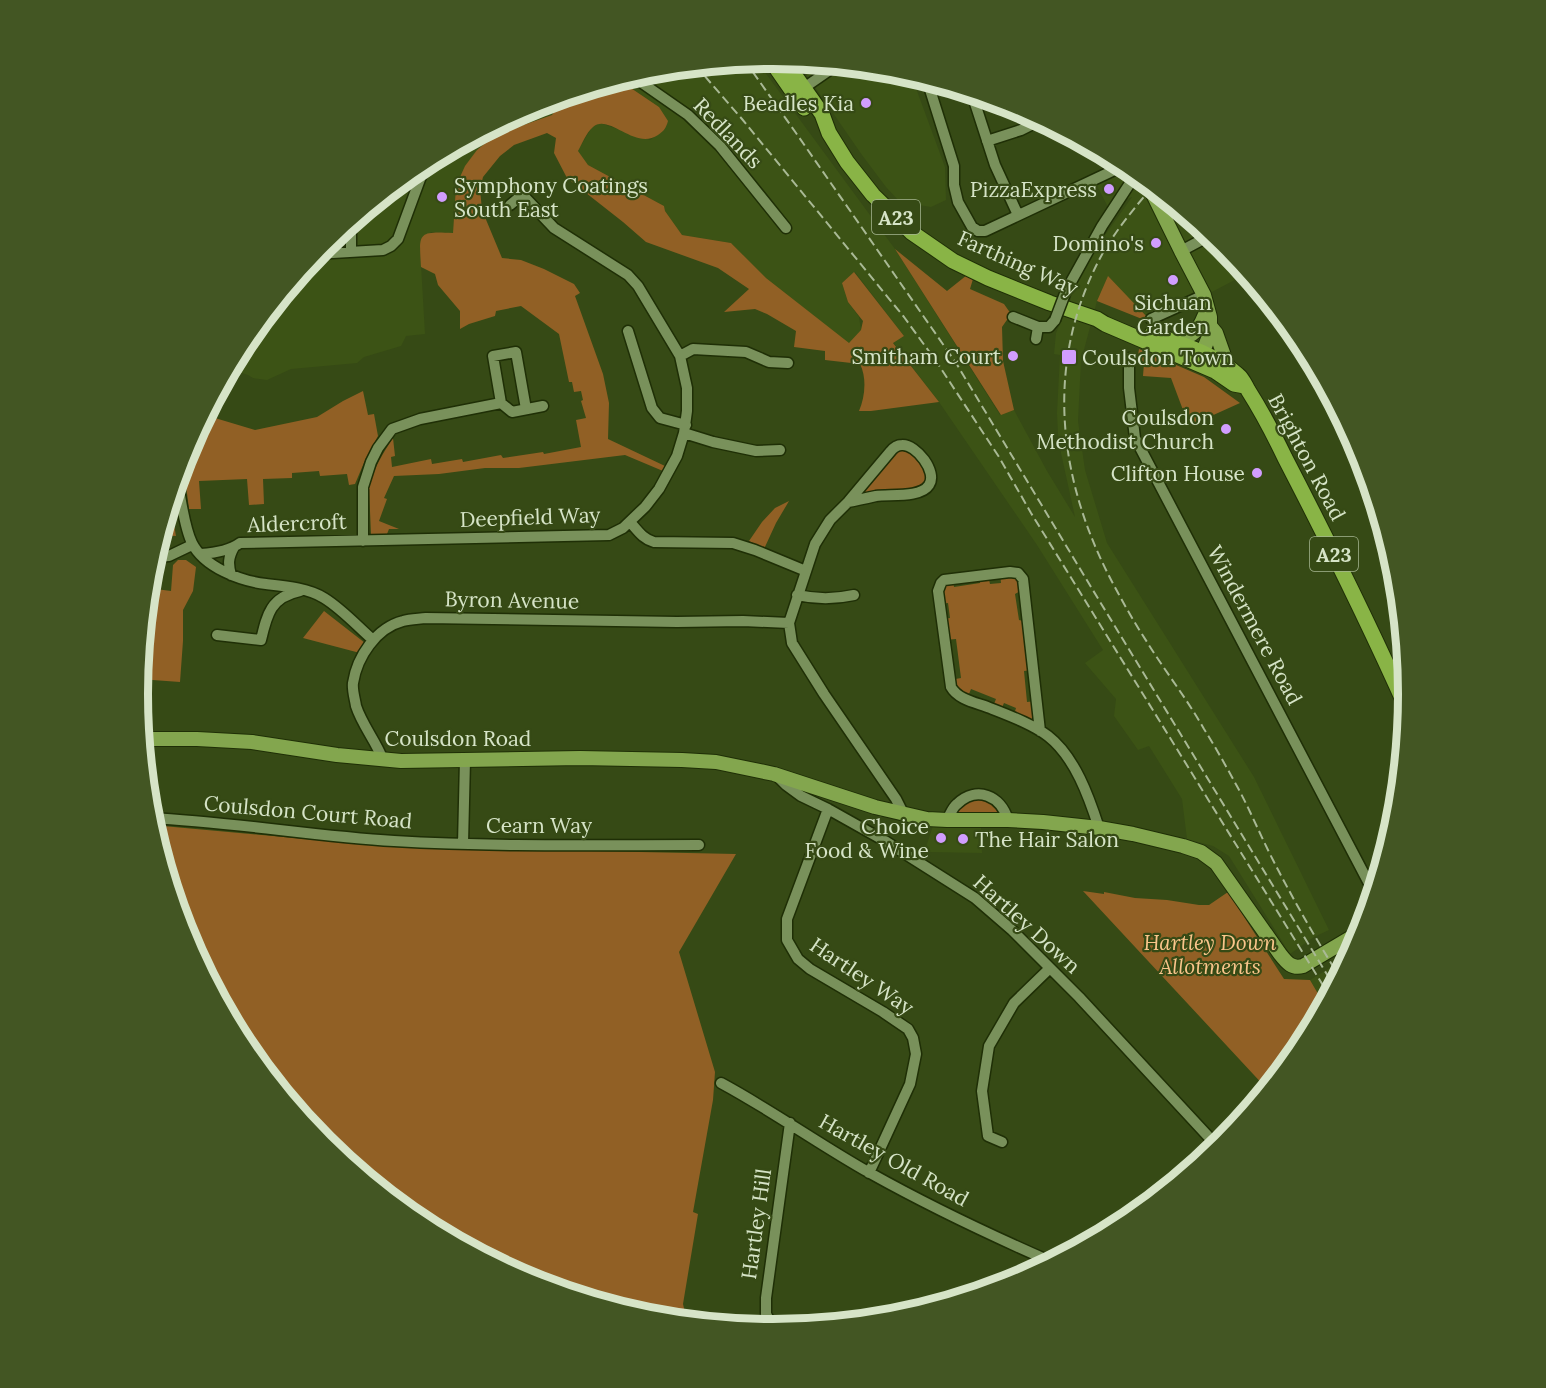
<svg xmlns="http://www.w3.org/2000/svg" width="1546" height="1388" viewBox="0 0 1546 1388" font-family="Lora,serif">
<style>
.built{fill:#3c5315}
.green{fill:#916025}
.lines{fill:none;stroke-linecap:round;stroke-linejoin:round}
.minor-casing{stroke:#1f2f06;stroke-width:13}
.major-casing{stroke:#1f2f06;stroke-width:16}
.highway-casing{stroke:#1f2f06;stroke-width:17}
.minor{stroke:#79915b;stroke-width:10}
.major{stroke:#83a64e;stroke-width:14}
.highway{stroke:#89b446;stroke-width:15}
.rail{stroke:#a9b995;stroke-width:2;stroke-dasharray:9 4.5;stroke-linecap:butt}
.minor-bridge-casing{stroke:#1f2f06;stroke-width:13;stroke-linecap:butt}
.minor-bridge{stroke:#79915b;stroke-width:10}
.poi-dot{fill:#d19dfe;stroke:#364a15;stroke-width:2}
.labels{text-anchor:middle;dominant-baseline:central;stroke-width:4.5;stroke-linejoin:round;paint-order:stroke}
.shield{fill:#364a15;stroke:#a6b692;stroke-width:1.5}
.shield-label{font-size:20px;font-weight:bold;fill:#d6e4c7}
.poi-label{font-size:21px;fill:#d6e4c7;stroke:#364a15;text-anchor:end}
.street-label{font-size:21px;fill:#d6e4c7;stroke:#364a15}
.park-label{font-size:21px;font-style:italic;fill:#fac58b;stroke:#364a15}
.rim{fill:none;stroke:#d6e4c7;stroke-width:8}
</style>
<rect width="100%" height="100%" fill="#364a15"/>
<path class="built" d="M756,60L895,249L1000,415L1014,410L1047,471L1075,517L1061,453L1058,434L1057,413L1060,355L1054,354L1056,333L1070,302L1073,289L1079,272L1132,197L1108,207L1095,182L1105,169L1098,154L1093,156L1087,145L1126,166L1223,245L1246,274L1155,322L1148,318L1108,277L1097,301L1081,361L1078,421L1085,470L1107,543L1254,777L1329,930L1314,937L1290,954L1229,856L1213,846L1187,839L1182,799L1149,746L1138,750L1114,716L1116,699L1085,663L1103,650L1037,545L939,402L893,342L904,336L855,272L842,283L848,302L859,317L861,330L849,344L766,278L731,243L682,235L665,211L664,206L588,165L577,152L592,127L600,123L650,140L665,129L659,107L619,80L649,71L719,64L727,70L724,63Z
M797,61L897,71L905,73L917,91L945,167L946,200L931,207L900,202L898,200L886,187L862,155Z
M565,96L552,115L495,135L456,186L453,233L431,232L420,247L425,334L406,336L401,346L364,357L357,363L291,369L267,380L253,378L248,375L242,373L225,377L245,341L324,244L420,165L530,107Z
M933,826L981,828L982,853L930,852L926,847Z
M1344,959L1347,962L1324,1004L1310,980Z"/>
<path class="green" d="M619,80L659,107L668,121C666,128 664,131 658,135C635,151 609,113 593,127C586,133 582,144 578,151L588,165L664,206L665,211L682,235L731,243L766,278L849,343L861,330L863,321L848,302L842,283L854,272L904,336L893,343L939,402L871,411H859C865,397 867,378 860,364L825,360V351L794,347L796,331L767,314L755,309L724,312L749,289L718,268L646,242L623,222L567,178L554,153L556,138L547,133L514,145L500,156L483,177L480,189L482,210L502,258L521,260L544,269L574,284L580,293L575,296L603,374L609,403L608,439L665,466L663,471L625,455L519,468H485L439,474L394,476L384,498L387,499L379,521L399,529H389L387,534H371L369,488C373,469 383,453 393,438L395,456L391,457L392,467L431,459L432,464L462,459L463,462L501,455L503,458L543,452L544,454L581,447L576,420L586,418L581,401L583,400L581,391L574,392L572,382H569L559,334L521,306L496,311L495,316L469,324L460,329V311L438,285L435,274L421,267C419,233 417,231 453,233L456,186L465,166L477,150L495,135L552,115L565,96Z
M895,249L947,291L967,275L973,279L970,289L1004,304L1011,314L1002,327L1003,361L1014,410L1001,415Z
M1108,276L1148,318L1142,319L1097,301Z
M1139,349L1204,377L1240,403L1189,426L1171,378L1143,376L1144,363L1138,355Z
M363,391L368,415L374,414L378,436L366,458L355,484L349,485L347,474L320,476L319,471L292,473V478L263,479L264,504L249,505L247,479L199,481L201,509H189L183,462L186,450L205,415L255,430L317,417L343,401Z
M901,449H909L924,466L928,478L923,486L862,495H861L896,451Z
M789,501L776,523L764,549L749,541L762,522L775,508Z
M170,502L176,536L160,535Z
M178,560H186L196,567L193,591L183,610V641L180,682L139,679L148,588L171,591L173,565Z
M1000,573H1018L1023,589L1015,594L1019,620L1027,622L1032,670L1024,671L1027,702L1036,701L1040,731L1013,718L1016,708L1004,703L1000,712L992,709L996,699L971,689L967,699L950,680L961,678L956,639L945,640L942,619L950,618L948,603L940,604L939,586L953,580L954,587L980,583V576L988,575L990,584L1001,583Z
M324,611L365,643L360,653L303,638Z
M988,797L1004,814H952L965,800Z
M152,825L392,847L736,854L679,952L715,1072L713,1100L693,1212L698,1214L683,1304L687,1321L649,1317L529,1281L420,1222L323,1143L244,1047L186,937Z
M1083,891L1104,894V892L1135,898L1167,900L1199,905H1209L1228,892L1284,979L1310,980L1324,1004L1301,1047L1267,1089Z"/>
<g class="lines">
<g class="minor-casing">
<path id="minor" d="M632,76L688,115L720,146L786,228
M927,80L954,166V185L958,202L972,227L978,231H985L1125,165
M798,92L837,65
M972,94L995,165L1018,215
M987,141L1021,130L1041,120
M510,205L522,195
M1181,251L1211,235
M351,252V222
M316,254L383,250L391,246L398,239L426,163
M1066,291L1102,226L1136,174
M1013,317L1038,327H1049L1055,320
M1151,319L1204,295
M628,331L652,408L660,418L686,425
M1036,339L1038,327
M680,356L693,349L746,352L769,362L788,363
M1129,358V388L1135,438L1374,893
M501,403L512,412L543,406
M684,433L713,442L756,451L780,450
M177,480C181,498 184,527 192,543C204,567 240,581 266,584C284,586 308,588 324,598C342,609 357,626 373,640
M848,502C858,500 867,498 876,496C890,494 921,498 929,485C938,472 916,444 902,445C897,445 893,448 890,452L848,502L830,520L815,544L789,623L792,643L824,694L896,799L904,815
M630,522C638,531 643,539 654,542L733,543L755,550L806,571
M363,541V487L371,462L378,448L392,429L420,419L501,403L493,356L516,352L526,409
M201,554C215,553 229,551 240,543L609,535L623,528L645,507L659,489L677,456L684,433L687,411V388L680,356L638,286L628,275L554,228L516,188
M154,557L169,556L192,545
M231,575C228,564 228,558 234,547
M797,595C815,599 836,599 854,595
M217,635L261,640C267,614 271,597 300,591
M1040,731L1023,579L1018,573L1010,572L944,580L941,583L938,591L951,687C958,700 978,703 990,708C1010,716 1032,724 1048,736C1075,757 1089,797 1099,828
M383,760C376,741 362,725 356,706C355,699 352,690 353,683C357,657 376,628 403,621C410,619 418,619 426,618L677,622L743,621L789,623
M777,776L786,785L801,796L828,809L885,841L975,898L1012,930L1079,997L1218,1147
M828,809L787,919V940L798,959L810,969L883,1012L908,1029L913,1038L916,1054L910,1084L869,1173
M150,818C232,822 313,836 394,841C496,847 598,845 699,845
M947,820C950,815 952,808 957,804C977,785 1001,796 1008,820
M463,844L465,760
M721,1083C773,1111 820,1145 870,1173C929,1206 990,1235 1052,1262
M1002,1142L988,1136L982,1091L989,1046L1014,1003L1050,968
M774,1329L766,1314V1298L790,1123"/>
</g>
<g class="major-casing">
<path id="major" d="M1148,184L1181,251L1204,295L1210,317V334L1199,361
M1211,327L1216,333L1228,367
M1173,341C1195,337 1200,329 1207,309
M142,739H197L252,742L337,755L401,761L580,758L682,760L716,762L774,774L875,807L927,819L947,820H1008L1043,822L1099,828L1133,834L1183,846L1201,852L1216,863L1280,954C1287,963 1292,969 1303,966L1362,931"/>
</g>
<g class="highway-casing">
<path id="highway" d="M770,59L804,108
M784,60L822,114L829,133L847,162L873,195L911,232L953,261L988,278L1050,303L1097,319L1105,324L1215,371L1234,384L1245,386
M1152,334C1181,344 1215,354 1238,375C1243,379 1245,385 1248,390C1262,412 1274,435 1285,458C1328,541 1369,624 1407,709"/>
</g>
<use href="#minor" class="minor"/>
<use href="#major" class="major"/>
<use href="#highway" class="highway"/>
<path class="rail" d="M745,61L796,133L956,363L1091,587L1334,986
M696,66L742,119L904,317L936,361L999,457L1031,513L1329,995
M1152,187C1132,211 1111,236 1097,264C1043,372 1060,488 1117,591C1126,608 1136,625 1147,642C1165,671 1187,699 1204,729C1216,748 1227,768 1238,788C1251,812 1261,837 1274,862C1294,901 1316,939 1339,976"/>
<g class="minor-bridge-casing">
<path id="minor-bridge" d="M1055,320L1066,291"/>
</g>
<use href="#minor-bridge" class="minor-bridge"/>
</g>
<g class="poi-dot">
<circle cx="866" cy="103" r="6"/>
<circle cx="1109" cy="189" r="6"/>
<circle cx="442" cy="197" r="6"/>
<circle cx="1156" cy="243" r="6"/>
<circle cx="1173" cy="280" r="6"/>
<circle cx="1013" cy="356" r="6"/>
<rect x="1061" y="349" width="16" height="16" rx="3"/>
<circle cx="1226" cy="429" r="6"/>
<circle cx="1257" cy="473" r="6"/>
<circle cx="941" cy="838" r="6"/>
<circle cx="963" cy="839" r="6"/>
</g>
<g class="labels">
<g class="shield">
<rect x="872" y="200" width="48" height="34" rx="4.5"/>
<rect x="1310" y="537" width="48" height="34" rx="4.5"/>
</g>
<g class="shield-label">
<text x="896" y="217">A23</text>
<text x="1334" y="554">A23</text>
</g>
<g class="poi-label">
<text x="854" y="103">Beadles Kia</text>
<text x="454" y="185" text-anchor="start">Symphony Coatings<tspan x="454" dy="24">South East</tspan></text>
<text x="1097" y="189">PizzaExpress</text>
<text x="1144" y="243">Domino's</text>
<text x="1173" y="302" text-anchor="middle">Sichuan<tspan x="1173" dy="24">Garden</tspan></text>
<text x="1001" y="356">Smitham Court</text>
<text x="1082" y="357" text-anchor="start">Coulsdon Town</text>
<text x="1214" y="417">Coulsdon<tspan x="1214" dy="24">Methodist Church</tspan></text>
<text x="1245" y="473">Clifton House</text>
<text x="929" y="826">Choice<tspan x="929" dy="24">Food &amp; Wine</tspan></text>
<text x="975" y="839" text-anchor="start">The Hair Salon</text>
</g>
<g class="street-label">
<text transform="translate(728 133) rotate(46)">Redlands</text>
<text transform="translate(1018 263) rotate(24)">Farthing Way</text>
<text transform="translate(1307 457) rotate(62)">Brighton Road</text>
<text transform="translate(530 517) rotate(-2)">Deepfield Way</text>
<text transform="translate(297 523) rotate(-2)">Aldercroft</text>
<text transform="translate(512 600) rotate(1)">Byron Avenue</text>
<text transform="translate(1255 625) rotate(62)">Windermere Road</text>
<text x="458" y="738">Coulsdon Road</text>
<text transform="translate(308 812) rotate(5)">Coulsdon Court Road</text>
<text x="539" y="825">Cearn Way</text>
<text transform="translate(1027 924) rotate(42)">Hartley Down</text>
<text transform="translate(862 976) rotate(34)">Hartley Way</text>
<text transform="translate(894 1160) rotate(29)">Hartley Old Road</text>
<text transform="translate(756 1224) rotate(-82)">Hartley Hill</text>
</g>
<g class="park-label">
<text x="1210" y="942">Hartley Down<tspan x="1210" dy="24">Allotments</tspan></text>
</g>
</g>
<path d="M0 0H1546V1388H0ZM148 694a625 625 0 1 1 1250 0a625 625 0 1 1-1250 0Z" fill="#435623" fill-rule="evenodd"/>
<path class="rim" d="M148 694a625 625 0 1 1 1250 0a625 625 0 1 1-1250 0Z"/>
</svg>
